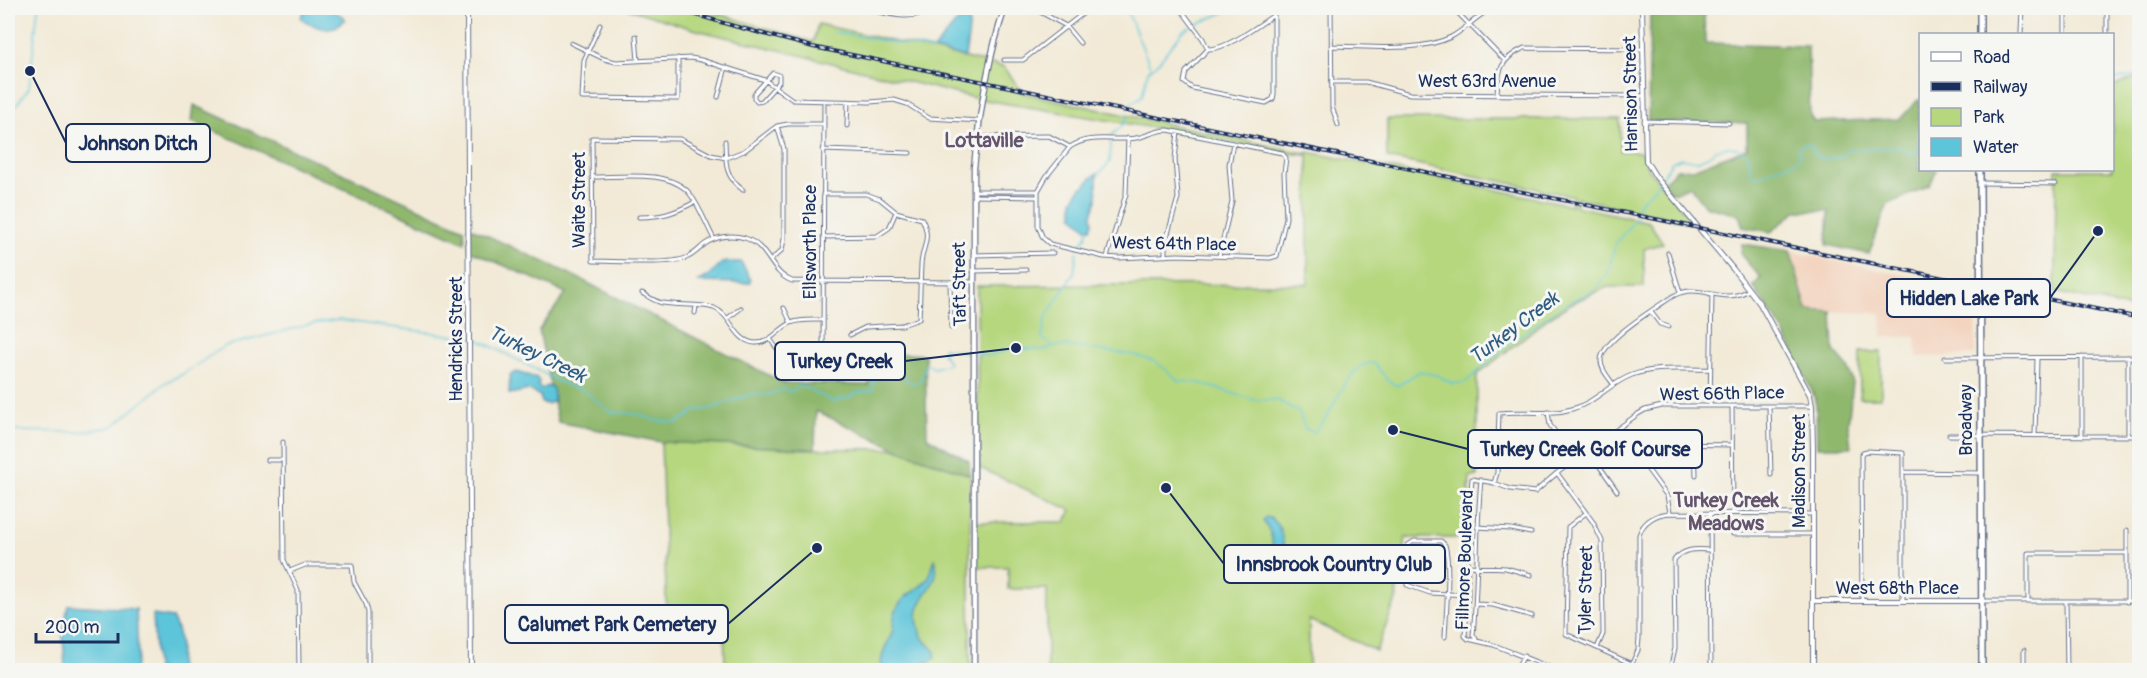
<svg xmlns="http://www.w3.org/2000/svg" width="2147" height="678" viewBox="0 0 2147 678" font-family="Pangolin,sans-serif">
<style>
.built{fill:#f3d4bf}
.green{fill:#b6d77e;stroke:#68836e;stroke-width:1.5}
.forest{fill:#90b86d;stroke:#567466;stroke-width:1.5}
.water{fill:#5dc5d9;stroke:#3c7a9c;stroke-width:1.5}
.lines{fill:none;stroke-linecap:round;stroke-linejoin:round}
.stream{stroke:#5dc5d9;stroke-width:1.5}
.minor-casing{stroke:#667088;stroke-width:5}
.tertiary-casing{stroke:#667088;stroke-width:6}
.secondary-casing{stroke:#667088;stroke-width:7}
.primary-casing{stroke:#667088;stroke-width:8}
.minor{stroke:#fff;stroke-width:3}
.tertiary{stroke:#fff;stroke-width:4}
.secondary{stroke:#fff;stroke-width:4.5}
.primary{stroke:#fff;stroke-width:5}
.rail-casing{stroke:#1b2f5e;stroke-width:4}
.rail{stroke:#f6f6f2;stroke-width:1.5;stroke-dasharray:4.5;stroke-linecap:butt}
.labels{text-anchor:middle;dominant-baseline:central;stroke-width:6;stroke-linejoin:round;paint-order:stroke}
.street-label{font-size:18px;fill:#1b2f5e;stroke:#f6f6f2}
.neighbourhood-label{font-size:20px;font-weight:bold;fill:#64546e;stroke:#f6f6f2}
.water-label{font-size:20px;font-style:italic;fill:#2f5c83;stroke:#f6f6f2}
.leader{fill:none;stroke:#1b2f5e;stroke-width:2}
.callout-dot{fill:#1b2f5e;stroke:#f6f6f2;stroke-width:2}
.callout{fill:#f6f6f2;stroke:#1b2f5e;stroke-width:2}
.callout-label{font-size:20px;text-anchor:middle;font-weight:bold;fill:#1b2f5e}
</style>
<rect width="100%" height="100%" fill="#f6f6f2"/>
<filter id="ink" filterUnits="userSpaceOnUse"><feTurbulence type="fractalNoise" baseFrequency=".0167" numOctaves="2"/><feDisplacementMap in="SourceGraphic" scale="12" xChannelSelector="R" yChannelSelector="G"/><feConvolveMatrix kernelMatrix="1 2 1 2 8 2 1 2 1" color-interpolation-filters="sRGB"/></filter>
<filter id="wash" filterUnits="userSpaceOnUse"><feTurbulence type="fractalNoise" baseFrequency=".008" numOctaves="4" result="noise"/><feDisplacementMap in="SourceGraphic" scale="24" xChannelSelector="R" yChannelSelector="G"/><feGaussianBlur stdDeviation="1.35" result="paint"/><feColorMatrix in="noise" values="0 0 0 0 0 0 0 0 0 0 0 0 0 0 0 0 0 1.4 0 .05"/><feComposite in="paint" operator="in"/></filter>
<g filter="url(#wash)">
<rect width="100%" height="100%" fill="#f2ead7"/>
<path class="built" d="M1790,251L1976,291L1975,355L1917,357L1916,337H1882L1881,313L1807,311Z"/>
<path class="green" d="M626,8H698L813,42L818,24L1004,67L1023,93L1308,154V152L1571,205L1573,196L1387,158V119H1620V151L1642,152L1649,170L1694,223L1577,198L1575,206L1649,222L1663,243L1644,249V287H1607L1570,304L1548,318L1477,375V476L1470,477L1466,538H1405V572H1397V597L1376,651L1309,620V670H1047V589H1008V567H975V522H1065L1071,510L978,467L977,286L1308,284V155L1282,153L1178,132L979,99L693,29Z
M2137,77H2139V310L2055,292L2056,170H2112L2113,87Z
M1860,352H1881V398H1860Z
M661,442L806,449H897L970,475V670H725L724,621H667Z"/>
<path class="forest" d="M1704,11L1705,43L1808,46L1810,116L1814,122L1900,119L1918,100H1920V170H1937L1930,185L1887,205L1869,254L1827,245L1829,211H1796L1771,232L1743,227L1739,215L1705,206L1690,186L1673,193L1662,183L1677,169H1693L1747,148V123L1648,122L1650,12Z
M194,105L464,229L465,243L192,121Z
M469,227L570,274L784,383L869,385L871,352L925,355L927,437L969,461L970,475L897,449L816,411L815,449L661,442L558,422L539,330L566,293L469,250Z
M1742,244L1790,251L1807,310L1832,312L1834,351L1848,367L1853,383L1848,423L1851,447H1817L1816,400L1784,332L1753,286L1761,278L1741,255Z"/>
<path class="water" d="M309,8C323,8 333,9 345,18V20C341,22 337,27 333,28C325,32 307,23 301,18L304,9Z
M969,14C971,26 967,43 965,56L964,57L933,50L955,24Z
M1097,174V200L1092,214L1093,223L1091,228H1087L1073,216V200L1081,187H1084L1092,177Z
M728,262H741L751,280L749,283L697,282L709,276L722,263Z
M516,372L537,378L539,381L538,386L541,389L548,386L553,388L554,401L548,404L542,403L540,396L529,390L509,394L510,375Z
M1266,517C1282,519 1283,543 1285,555L1297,564V568L1292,571H1284L1273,560C1272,543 1275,536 1263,521Z
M935,559C945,592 902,597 923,638C925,643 932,647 935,652V658C928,665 917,661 910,670H882C879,657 886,647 891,635C895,627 892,617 897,608C906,592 918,591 927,580C932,573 932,565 935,559Z
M68,605L136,609L138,656L135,670H65L63,634Z
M153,615L172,618C182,635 180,652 179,670H156Z"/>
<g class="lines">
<path class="stream" d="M1126,8L1151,68
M969,14V8
M1194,25L1223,13L1231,8
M833,32L933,50
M2112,81L2140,74
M1128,108L1129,105L1142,96L1148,71L1157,64L1182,32L1190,27
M8,116L29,88L38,8
M1111,136L1125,123L1127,114
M1098,175L1110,162L1111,141
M1078,248L1086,237L1089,228
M1052,345L1042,338L1047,315L1074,273L1077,252
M976,354L987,356L1016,348L1045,350L1054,346H1067L1134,355L1156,362L1179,381L1196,382L1254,400H1277L1299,412L1305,429L1314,432C1321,425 1327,417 1331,409C1339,396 1356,356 1375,364L1387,380L1397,386L1420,371L1439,376L1453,384L1466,382L1511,342L1563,305L1593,291L1608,274L1615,244L1634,221L1639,203L1655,187L1672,162L1681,158L1698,161L1707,157L1715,150L1728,147L1738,148L1749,156L1750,172L1754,176H1761C1773,165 1790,168 1801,156L1798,150L1800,146L1806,144L1812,146L1815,155L1824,159L1843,156L1848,150L1902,147L1909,154L1917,153L1920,130
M8,431L80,432L112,427L166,382L183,374L225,346L312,324L339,320L477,339L566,385L583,390L611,412L638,414L654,420L677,423L697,410L710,409L751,394L767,395L783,389L792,392L800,385L834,402L843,398H849L856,393L873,390L874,379L870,373L873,369L879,368V364L884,361C888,362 895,364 898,367C906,376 905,384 918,383L923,375L925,365L928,364L934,368L948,364L949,362L943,354V348L972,353"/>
</g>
</g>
<g filter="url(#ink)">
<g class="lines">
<g class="minor-casing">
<path id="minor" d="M861,8C885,13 912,23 933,8
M1033,8L1066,26L1080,43
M1180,8L1203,39L1208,49
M1331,8L1332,107L1338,125
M1453,8L1505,61
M2065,8V34
M1274,15C1259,25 1226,50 1208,49L1186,72L1184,82L1192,88L1266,103L1273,99L1274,94V8
M600,25L584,60L582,98L678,99V58
M2021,34L2022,8
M2107,34V8
M636,36L638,61
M571,43L604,59L616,62L691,58L701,60L765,80L793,100L870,102L894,100L907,104L929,118L980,121
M1331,46C1367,46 1419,53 1451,37C1466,29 1477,15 1493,8
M1004,60H1023L1090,8
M773,73L779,75V82L762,101L757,102L754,98V94Z
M1331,82H1366L1410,94L1644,96
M1497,94C1498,69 1501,59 1524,48L1643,49
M718,97L726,67
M824,101L823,358L827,369L837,378
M1644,121L1729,123
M824,124H788L777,126L744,151L726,158L711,155L680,139L592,138L593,261C614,261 669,265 686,258C694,255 699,249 705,244C717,236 732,234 745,238C769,246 770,273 792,281L973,282
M847,126L848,101
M978,137L1049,136L1070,147C1091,133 1113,142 1136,138C1147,136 1156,130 1168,130L1282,153L1286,158L1284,173L1286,218L1277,256L1270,258L1178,255L1120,258L1104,257L1050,244L1043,238L1038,226V191L1046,177L1070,147
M725,141C726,163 724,176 743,190
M823,150L910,153
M592,177C621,177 670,169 690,194C700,207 706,224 714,239
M1980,183L2056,184
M974,191H1038
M823,194H866L880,199L896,212L922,219C932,239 922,246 921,265C920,283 920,301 919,319L902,325L866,327L850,335
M975,196L1038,197
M639,217C663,217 674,213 695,202
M823,237L877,236L889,228L896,212
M1668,253L1680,292
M973,255L1053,253
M1165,256V244L1178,198L1175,159L1178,132
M1219,256L1232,201L1229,165L1233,143
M1107,257L1126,194L1128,138
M771,260L782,250L784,239V149L777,126
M974,271L1026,270
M950,282L951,328
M642,293C649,297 655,302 663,303C679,306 698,303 714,308C732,315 734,341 755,343C770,344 778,329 791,323C800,319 813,320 823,320
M784,308L791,323
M1651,312L1660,324L1669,327
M695,313L696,306
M728,318L741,308
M770,339L781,354
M2082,357V435
M1945,358L2140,357
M1614,385C1609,378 1601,370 1601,361C1600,341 1656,308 1673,296C1702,281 1720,307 1749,290
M1710,406L1712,294
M1732,406L1733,512
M1769,406L1771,475
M1548,412L1550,425L1575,459
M1618,429L1667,496L1670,512
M1949,435L2140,436
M2035,436L2037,358
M2128,436V357
M283,442L284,560L298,590L299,670
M1695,444L1696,475
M1538,445L1558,437
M1588,450L1617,491
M268,460H283
M1643,462L1660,448L1670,444L1731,445
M1904,472L1981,473
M1557,473L1593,522L1602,541L1603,634L1597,648
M1494,483L1497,473L1499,413C1523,410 1548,416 1572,409C1595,403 1610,383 1632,375C1656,366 1684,370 1710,369
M1586,513L1568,527L1566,634L1645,670
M1710,513L1711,670
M1477,527L1511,529L1531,533
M1733,534H1812
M1468,566L1506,568L1531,575
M290,571L305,565H352L354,582L366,604L368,612V670
M1862,601L1861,455L1863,452L1867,451L1903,453V601
M1982,601H2140
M2028,601V553H2127
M2066,601L2067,670
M2127,602V530
M1476,604L1493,605L1532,616
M1445,637C1446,613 1451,566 1445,545L1441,541H1414L1408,545L1407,585L1430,593L1468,595
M1476,639L1473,635C1478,584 1476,532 1481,480
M2024,650V670
M1516,670L1524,656
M1556,670L1494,645L1468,639L1465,636L1468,595L1467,534L1472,479L1494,483L1510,489L1535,492L1557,473L1638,414L1645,410L1662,406H1812
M1629,670L1638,650L1639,638V535C1643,521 1656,514 1670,513L1812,514
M1670,670L1675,648L1674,560C1684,548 1696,549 1710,550"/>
</g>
<g class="tertiary-casing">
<path id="tertiary" d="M467,8L471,670
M1642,8L1646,161L1656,177L1733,269L1760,304L1810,395L1812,406L1813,449V670
M1813,601H1982"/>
</g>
<g class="secondary-casing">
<path id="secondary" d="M974,670V168C979,116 988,57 1005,8"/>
</g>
<g class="primary-casing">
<path id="primary" d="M1980,8V34
M1980,170L1982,670"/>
</g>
<use href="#minor" class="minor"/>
<use href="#tertiary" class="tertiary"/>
<use href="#secondary" class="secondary"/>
<use href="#primary" class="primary"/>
<g class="rail-casing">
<path id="rail" d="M673,8L734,26L813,47L2140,318"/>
</g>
<use href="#rail" class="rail"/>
</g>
</g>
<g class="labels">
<g class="street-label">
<text x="1487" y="81">West 63rd Avenue</text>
<text transform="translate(1631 94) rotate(-91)">Harrison Street</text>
<text transform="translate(579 200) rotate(-90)">Waite Street</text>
<text transform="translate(810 242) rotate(-90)">Ellsworth Place</text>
<text transform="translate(1174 244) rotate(1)">West 64th Place</text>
<text transform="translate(960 284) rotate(-91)">Taft Street</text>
<text transform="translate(456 339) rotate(-90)">Hendricks Street</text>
<text transform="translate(1722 394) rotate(-1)">West 66th Place</text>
<text transform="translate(1966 420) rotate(-90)">Broadway</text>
<text transform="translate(1799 471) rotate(-90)">Madison Street</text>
<text transform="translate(1465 560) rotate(-88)">Fillmore Boulevard</text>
<text x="1897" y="588">West 68th Place</text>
<text transform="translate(1586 590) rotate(-89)">Tyler Street</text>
</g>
<g class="neighbourhood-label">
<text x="984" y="140">Lottaville</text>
<text x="1726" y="500">Turkey Creek<tspan x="1726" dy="23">Meadows</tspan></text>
</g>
<g class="water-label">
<text transform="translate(1514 328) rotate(-37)">Turkey Creek</text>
<text transform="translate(537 354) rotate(26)">Turkey Creek</text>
</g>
</g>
<path class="leader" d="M30 71L66 143M2098 231L2050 298M1016 348L905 361M1393 430L1468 449M1166 488L1224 564M817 548L728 624"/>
<g class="callout-dot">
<circle cx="30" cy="71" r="6"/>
<circle cx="2098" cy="231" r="6"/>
<circle cx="1016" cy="348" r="6"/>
<circle cx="1393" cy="430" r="6"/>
<circle cx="1166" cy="488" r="6"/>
<circle cx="817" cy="548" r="6"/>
</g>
<g class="callout">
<rect x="66" y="124" width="144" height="38" rx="6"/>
<rect x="1887" y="279" width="163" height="38" rx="6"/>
<rect x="775" y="342" width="130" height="38" rx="6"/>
<rect x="1468" y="430" width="234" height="38" rx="6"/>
<rect x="1224" y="545" width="221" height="38" rx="6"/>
<rect x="505" y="605" width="223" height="38" rx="6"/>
</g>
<g class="callout-label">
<text x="138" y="150">Johnson Ditch</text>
<text x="1969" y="305">Hidden Lake Park</text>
<text x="840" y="368">Turkey Creek</text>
<text x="1585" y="456">Turkey Creek Golf Course</text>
<text x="1334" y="571">Innsbrook Country Club</text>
<text x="617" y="631">Calumet Park Cemetery</text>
</g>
<rect width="2147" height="678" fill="none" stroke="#f6f6f2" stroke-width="30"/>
<rect x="1919" y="33" width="195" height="138" fill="#f6f6f2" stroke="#9ea6b7" stroke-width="1.5"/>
<rect x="1931" y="52" width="30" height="9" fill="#ffffff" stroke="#9ea6b7" stroke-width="1.5"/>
<text x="1973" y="63" font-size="18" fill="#1b2f5e">Road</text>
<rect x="1931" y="82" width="30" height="9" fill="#1b2f5e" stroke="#9ea6b7" stroke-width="1.5"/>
<text x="1973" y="93" font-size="18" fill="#1b2f5e">Railway</text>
<rect x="1931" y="108" width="30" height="18" fill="#b6d77e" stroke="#9ea6b7" stroke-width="1.5"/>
<text x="1973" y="123" font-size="18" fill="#1b2f5e">Park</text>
<rect x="1931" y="138" width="30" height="18" fill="#5dc5d9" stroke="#9ea6b7" stroke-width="1.5"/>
<text x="1973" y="153" font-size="18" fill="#1b2f5e">Water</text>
<path d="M36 633v9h82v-9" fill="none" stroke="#1b2f5e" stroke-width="3"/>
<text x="45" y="633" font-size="18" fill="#1b2f5e" stroke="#f6f6f2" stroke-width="4.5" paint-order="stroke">200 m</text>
</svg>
